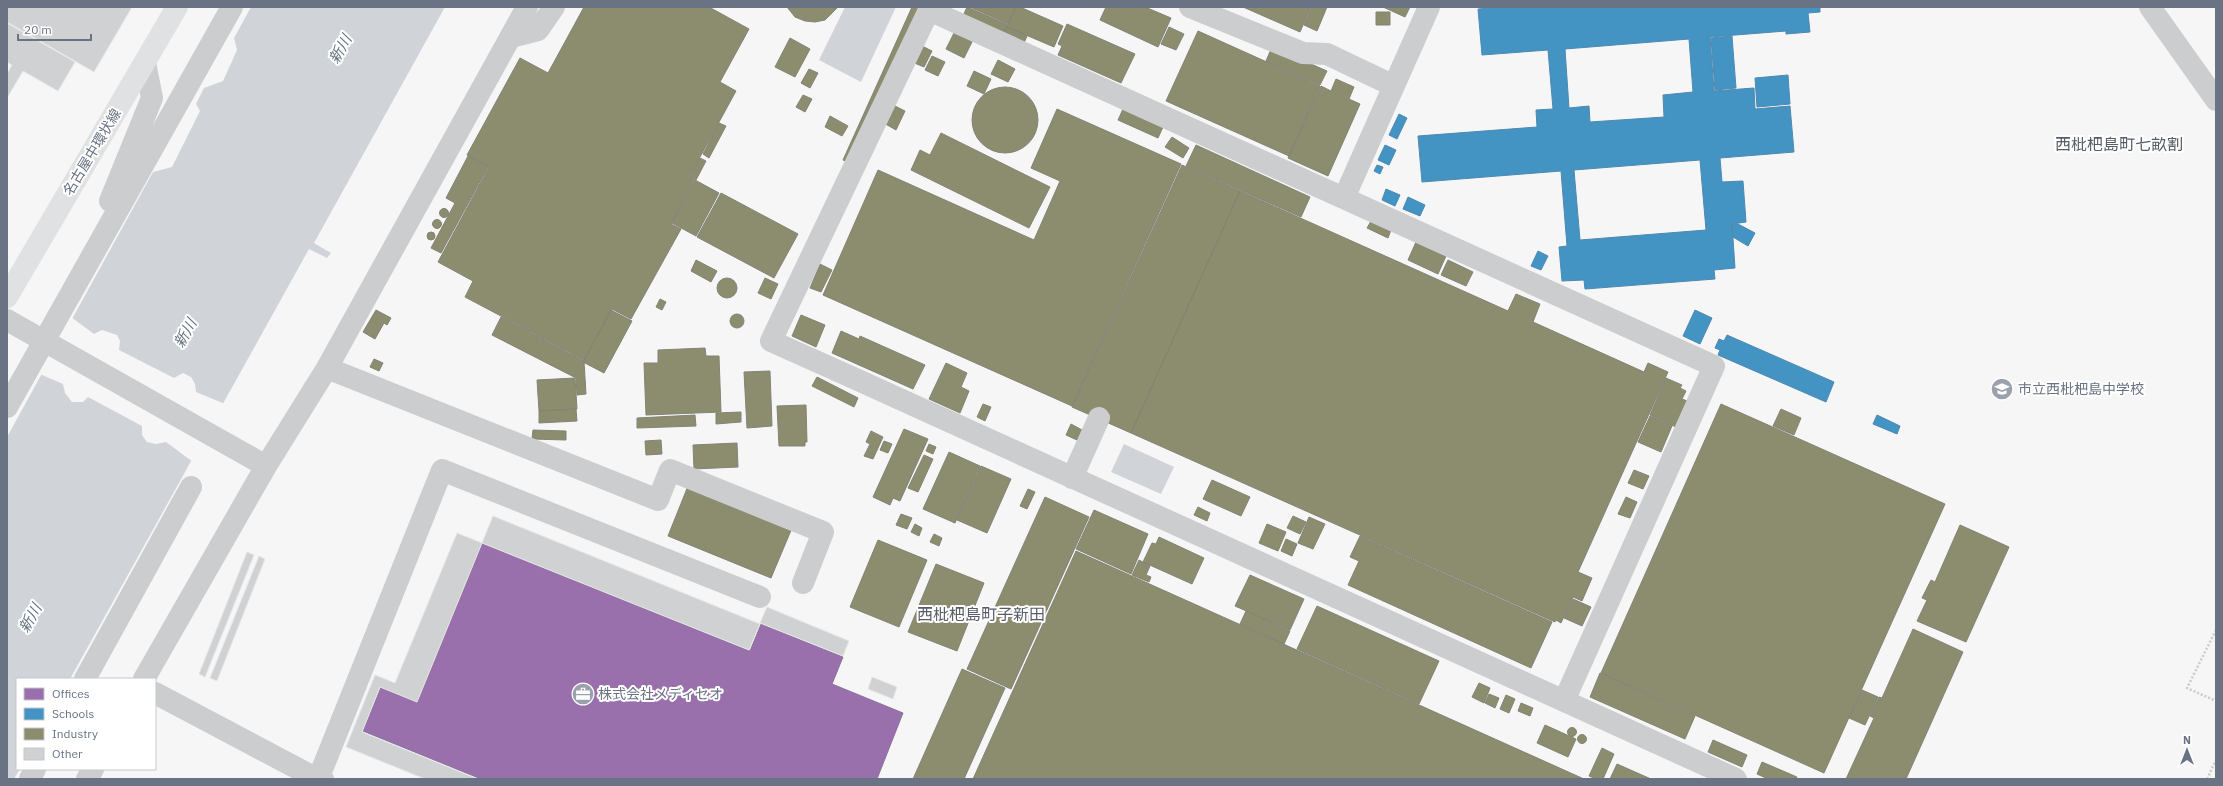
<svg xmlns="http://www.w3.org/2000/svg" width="2223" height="786" viewBox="0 0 2223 786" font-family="'IBM Plex Sans','Noto Sans JP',sans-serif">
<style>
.water{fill:#d0d4d9}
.pier{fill:#f6f6f6}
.offices{fill:#9970ab;stroke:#8b719f}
.schools{fill:#4393c3;stroke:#4e89b0;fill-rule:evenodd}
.industry{fill:#8c8c6e;stroke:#828475}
.building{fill:#d0d1d2;stroke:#e6e6e6}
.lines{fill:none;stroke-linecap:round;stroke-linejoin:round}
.path{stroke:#cacbcc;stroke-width:2.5;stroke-dasharray:2 2;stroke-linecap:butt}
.minor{stroke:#cccdcf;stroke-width:22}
.major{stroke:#e0e1e2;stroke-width:22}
.labels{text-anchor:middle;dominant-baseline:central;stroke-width:4;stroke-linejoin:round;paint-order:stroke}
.street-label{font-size:14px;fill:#697384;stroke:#fff}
.poi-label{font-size:14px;fill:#697384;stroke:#fff;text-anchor:start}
.water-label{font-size:15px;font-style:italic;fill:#64737f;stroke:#fff}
.quarter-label{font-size:16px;fill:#565d69;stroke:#fff}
</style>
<rect width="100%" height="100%" fill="#f6f6f6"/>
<path class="water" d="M251,7H445L314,243L331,253L327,258L309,249L70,679H17V769H20L14,779H7V437L153,172L172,167L200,111L196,104L204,88L223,81L237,50L234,38Z
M845,7H896L861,82L819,60Z
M1124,444L1174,467L1161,494L1111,472Z"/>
<path class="pier" d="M71,317L94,334L102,330L117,335L120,341L119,350L174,378L183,373L191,377L195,384L196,392L225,404L193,462L166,442L156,444L147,442L142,435V426L88,397L83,402H72L65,393L63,384L40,374Z"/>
<path class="offices" d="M482,543L750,651L761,624L843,657L832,684L903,713L877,779H481L363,731L381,687L417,702Z"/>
<path class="schools" d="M1501,7H1820V12L1808,13L1810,32L1786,34V31L1710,37L1714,91L1754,88L1755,109L1790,106L1794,152L1720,158L1722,182L1743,181L1746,222L1732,224L1735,268L1714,270L1715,279L1585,289L1584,280L1562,281L1559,247L1567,246L1561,171L1422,182L1418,136L1537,127L1536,110L1553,109L1548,50L1482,55L1478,9ZM1689,39L1693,92L1663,95L1664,117L1590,122L1589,106L1569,108L1565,49ZM1700,160L1706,230L1580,240L1574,170Z
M1732,36L1736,88L1715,90L1711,38Z
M1788,75L1790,104L1757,107L1755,78Z
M1399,114L1407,118L1397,139L1389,135Z
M1385,145L1396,150L1389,165L1378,160Z
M1377,165L1383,167L1380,174L1374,171Z
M1386,189L1400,195L1395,206L1382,200Z
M1408,197L1425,205L1420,216L1403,209Z
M1732,224H1738L1755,233L1748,246L1733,237Z
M1538,251L1548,256L1541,270L1531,266Z
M1695,310L1712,318L1700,344L1683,336Z
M1727,335L1834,382L1826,402L1718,355L1720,350L1715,348L1719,339L1724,341Z
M1877,415L1900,426L1897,434L1873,424Z"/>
<path class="industry" d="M584,7H709L749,29L720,82L736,91L689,177L694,180L671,224L681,229L631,319L612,309L584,360L465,297L473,281L438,262L489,167L467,155L520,58L548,73Z
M787,7H838L825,20L815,22L805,21L795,17Z
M912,7H922L851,163L843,160Z
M967,7L1008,25L1003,34L963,16Z
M970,7H1016L1008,24Z
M1016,7H1020L1063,26L1054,47L1007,27Z
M1106,7H1145L1171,18L1158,47L1100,20Z
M1243,7H1311L1300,32Z
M1312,7H1327L1317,31L1304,25Z
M1383,7H1410L1405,17Z
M1376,12H1390V25H1376Z
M1067,24L1135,54L1121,83L1058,55L1062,46L1058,44Z
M1007,27L1027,36L1024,43L1004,34Z
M1169,27L1184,34L1176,50L1161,44Z
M955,31L973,40L964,58L946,49Z
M1198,31L1320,86L1289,156L1166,101Z
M790,38L810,49L795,77L775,67Z
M920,45L932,51L924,67L912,62Z
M1272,47L1327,71L1320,85L1266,61Z
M932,56L945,62L938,76L925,70Z
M998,60L1015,69L1008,82L991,74Z
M809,69L818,73L810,88L801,83Z
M974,71L991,79L984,94L967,86Z
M1336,79L1354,87L1349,99L1360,104L1328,176L1288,158L1321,86L1331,91Z
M972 120a33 33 0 1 1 66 0a33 33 0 1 1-66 0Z
M803,95L812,99L805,112L796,107Z
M891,104L905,111L896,130L882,122Z
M1057,109L1181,164L1072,406L823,295L878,170L1034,240L1060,181L1031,168Z
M1123,109L1163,127L1158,138L1118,120Z
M830,116L848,126L842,136L825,127Z
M719,123L726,126L709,158L703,154Z
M941,133L1050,187L1029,228L911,170L920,150L930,155Z
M1172,137L1189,148L1183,158L1165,147Z
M1196,145L1310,197L1301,217L1186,166Z
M468,156L488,167L441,253L431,248L455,203L446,198Z
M700,158L706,161L696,180L690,177Z
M1182,165L1240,191L1131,433L1072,407Z
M695,180L719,193L696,236L672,223Z
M1240,191L1508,311L1516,294L1540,304L1533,322L1644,372L1648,363L1668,372L1578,572L1592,578L1582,601L1573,597L1561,623L1556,620L1555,622L1131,433Z
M721,193L798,234L774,278L697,237Z
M439.5 213a4.5 4.5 0 1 1 9 0a4.5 4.5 0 1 1-9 0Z
M432.5 224a4.5 4.5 0 1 1 9 0a4.5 4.5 0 1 1-9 0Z
M1371,221L1391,230L1388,238L1367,228Z
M427 236a4 4 0 1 1 8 0a4 4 0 1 1-8 0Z
M1416,242L1446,256L1438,274L1408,260Z
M696,260L717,271L711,282L691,271Z
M1448,260L1473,272L1466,286L1441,275Z
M820,264L832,270L821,292L810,288Z
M765,278L778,284L771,299L758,293Z
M717 288a10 10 0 1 1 20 0a10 10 0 1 1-20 0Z
M660,299L666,302L662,310L656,307Z
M376,310L391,318L387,325L384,323L375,339L363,332Z
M611,310L632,321L604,373L583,362Z
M730 321a7 7 0 1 1 14 0a7 7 0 1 1-14 0Z
M801,315L825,325L816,347L792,336Z
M501,317L584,361L586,394L577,395L576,378L492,335Z
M841,331L859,339L860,336L925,365L913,389L832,353Z
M705,348L706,356H719L721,412L646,415L644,363H658V350Z
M374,359L383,363L379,371L370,367Z
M946,363L967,373L961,387L969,391L960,413L929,399Z
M770,371L772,426L747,428L744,372Z
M817,377L858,398L854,407L812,386Z
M575,378L577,409L539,411L537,380Z
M1666,378L1682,385L1680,388L1686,391L1682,399L1690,402L1678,428L1650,415Z
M983,404L991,407L985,421L977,417Z
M1721,404L1945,504L1824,773L1601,673Z
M806,405L807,442H805V446H779L777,406Z
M576,409L577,421L539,423V411Z
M1781,409L1801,418L1794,435L1773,426Z
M741,412V422L716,424V413Z
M695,415L696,426L637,428V418Z
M1650,416L1672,426L1661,452L1638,442Z
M1071,424L1082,430L1077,440L1066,435Z
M904,429L928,439L900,501L893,498L890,505L873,497Z
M533,430L566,431V440L532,439Z
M871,431L883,437L873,459L864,456L870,444L866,442Z
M661,440L662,454L646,455L645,441Z
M884,441L892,444L888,453L880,450Z
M737,443L738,467L694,469L693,445Z
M929,444L936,447L933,454L926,451Z
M949,452L980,466L955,523L923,509Z
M924,455L933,459L918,492L908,488Z
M981,466L1011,479L987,533L957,520Z
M1634,470L1649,476L1643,489L1628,483Z
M1212,480L1250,497L1241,516L1203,499Z
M688,486L792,528L771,578L668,536Z
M1028,489L1035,492L1027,509L1020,506Z
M1045,497L1089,517L1011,689L967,669Z
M1626,497L1637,502L1630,518L1618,514Z
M1198,507L1210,513L1207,521L1194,515Z
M1094,510L1148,534L1131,574L1076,549Z
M901,514L912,518L907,529L896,525Z
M1293,516L1306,522L1300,534L1287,528Z
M1309,517L1325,524L1313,549L1298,543Z
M915,524L922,528L919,536L911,532Z
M1267,524L1286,532L1278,551L1259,543Z
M1960,525L2009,547L1966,642L1917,621L1927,600L1922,598L1931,580L1935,582Z
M934,534L942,538L939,546L930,542Z
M1360,536L1552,622L1531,668L1348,585L1359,561L1350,557Z
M1159,537L1204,558L1192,584L1143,562L1152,543L1156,544Z
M1286,539L1297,544L1292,556L1281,551Z
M878,540L927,560L899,627L850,607Z
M1076,551L1584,779H973Z
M1139,560L1150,566L1146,575L1151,577L1149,582L1132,575Z
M936,564L984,583L957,651L908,632Z
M1250,575L1304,599L1290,630L1235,606Z
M1573,599L1591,607L1582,626L1564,618Z
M1317,606L1439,661L1419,704L1297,649Z
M1246,611L1290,631L1284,644L1240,624Z
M1913,629L1963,652L1906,779H1846L1874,718L1870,716L1879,697L1882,698Z
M962,669L1005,688L964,779H913Z
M1600,673L1695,716L1685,739L1590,697Z
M1479,683L1490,688L1484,703L1472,697Z
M1862,690L1878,697L1865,725L1849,718Z
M1489,694L1499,698L1495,708L1485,703Z
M1506,695L1515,699L1509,713L1500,709Z
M1521,703L1533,708L1530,716L1518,711Z
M1545,725L1576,739L1568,757L1537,743Z
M1567.5 732a4.5 4.5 0 1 1 9 0a4.5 4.5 0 1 1-9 0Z
M1577.5 739a4.5 4.5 0 1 1 9 0a4.5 4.5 0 1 1-9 0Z
M1713,740L1747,755L1742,767L1708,752Z
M1602,748L1614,754L1603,779H1596L1589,776Z
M1762,762L1797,777L1796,779H1768L1757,774Z
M1617,764L1651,779H1610Z"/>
<path class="building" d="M7,7H132L94,72L7,22Z
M7,23L75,62L58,91L23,71L7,98V74L12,65L7,62Z
M493,516L760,624L749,650L482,543Z
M457,533L482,543L417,702L380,687L362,732L478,779H425L346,747L375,675L395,683Z
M247,552L254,555L205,677L199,674Z
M259,556L265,559L217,681L210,678Z
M767,607L849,641L843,656L760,623Z
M872,677L897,687L893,699L868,689Z"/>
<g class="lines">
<path class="path" d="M2216,630L2187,688L2216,701
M2207,779L2216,760"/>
<path class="minor" d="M1190,7L1303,53L1327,54L1394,86
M2150,7L2216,100
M511,37L538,30L554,7
M1344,198L1429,7
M110,201L152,98L145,63
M7,320L266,466
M327,368L658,500L670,470L823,532L803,583
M7,407L232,7
M1072,478L1099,418
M85,679L191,487
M144,679L266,466L327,368L527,7
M155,693L306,773L323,779
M1564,701L1714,366L929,10L771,341L858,380L1736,779
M319,777L442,470L760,597
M30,779L35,769
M87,779L93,769"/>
<path class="major" d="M7,297L177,7"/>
</g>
<defs>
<g id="school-disc" transform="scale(1.15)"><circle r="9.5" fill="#9aa1ac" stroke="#fff"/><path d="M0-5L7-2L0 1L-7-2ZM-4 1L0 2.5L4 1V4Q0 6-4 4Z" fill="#fff"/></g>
<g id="office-disc" transform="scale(1.15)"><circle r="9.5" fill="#9aa1ac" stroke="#fff"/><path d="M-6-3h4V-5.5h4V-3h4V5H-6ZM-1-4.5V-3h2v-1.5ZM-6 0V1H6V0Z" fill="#fff"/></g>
</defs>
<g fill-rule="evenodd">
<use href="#school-disc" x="2002" y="389"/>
<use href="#office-disc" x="583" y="694"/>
</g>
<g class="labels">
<g class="street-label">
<text transform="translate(92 152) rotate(-59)">名古屋中環状線</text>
</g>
<g class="poi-label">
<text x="2018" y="389">市立西枇杷島中学校</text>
<text x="598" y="694">株式会社メディセオ</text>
</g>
<g class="water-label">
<text transform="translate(340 49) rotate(-61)">新川</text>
<text transform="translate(185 333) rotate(-61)">新川</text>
<text transform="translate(30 618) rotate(-61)">新川</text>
</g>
<g class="quarter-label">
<text x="2119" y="144">西枇杷島町七畝割</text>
<text x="981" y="614">西枇杷島町子新田</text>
</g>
</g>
<rect width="2223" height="786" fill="none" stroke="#697384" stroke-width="16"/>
<rect x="16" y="678" width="140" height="92" fill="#ffffff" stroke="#c3c7ce"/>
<rect x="24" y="688" width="20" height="12" fill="#9970ab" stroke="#c3c7ce"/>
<text x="52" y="698" font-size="12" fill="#697384">Offices</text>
<rect x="24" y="708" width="20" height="12" fill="#4393c3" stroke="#c3c7ce"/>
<text x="52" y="718" font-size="12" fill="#697384">Schools</text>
<rect x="24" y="728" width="20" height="12" fill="#8c8c6e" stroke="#c3c7ce"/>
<text x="52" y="738" font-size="12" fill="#697384">Industry</text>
<rect x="24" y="748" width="20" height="12" fill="#d0d1d2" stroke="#c3c7ce"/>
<text x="52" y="758" font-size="12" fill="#697384">Other</text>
<g transform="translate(2187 750)" stroke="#ffffff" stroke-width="3" paint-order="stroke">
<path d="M0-3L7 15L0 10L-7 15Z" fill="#697384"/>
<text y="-6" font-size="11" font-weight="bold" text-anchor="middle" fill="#697384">N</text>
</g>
<path d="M18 34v6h73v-6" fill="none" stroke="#697384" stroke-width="2"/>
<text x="24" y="34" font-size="12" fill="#697384" stroke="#ffffff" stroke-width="3" paint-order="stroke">20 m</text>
</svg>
